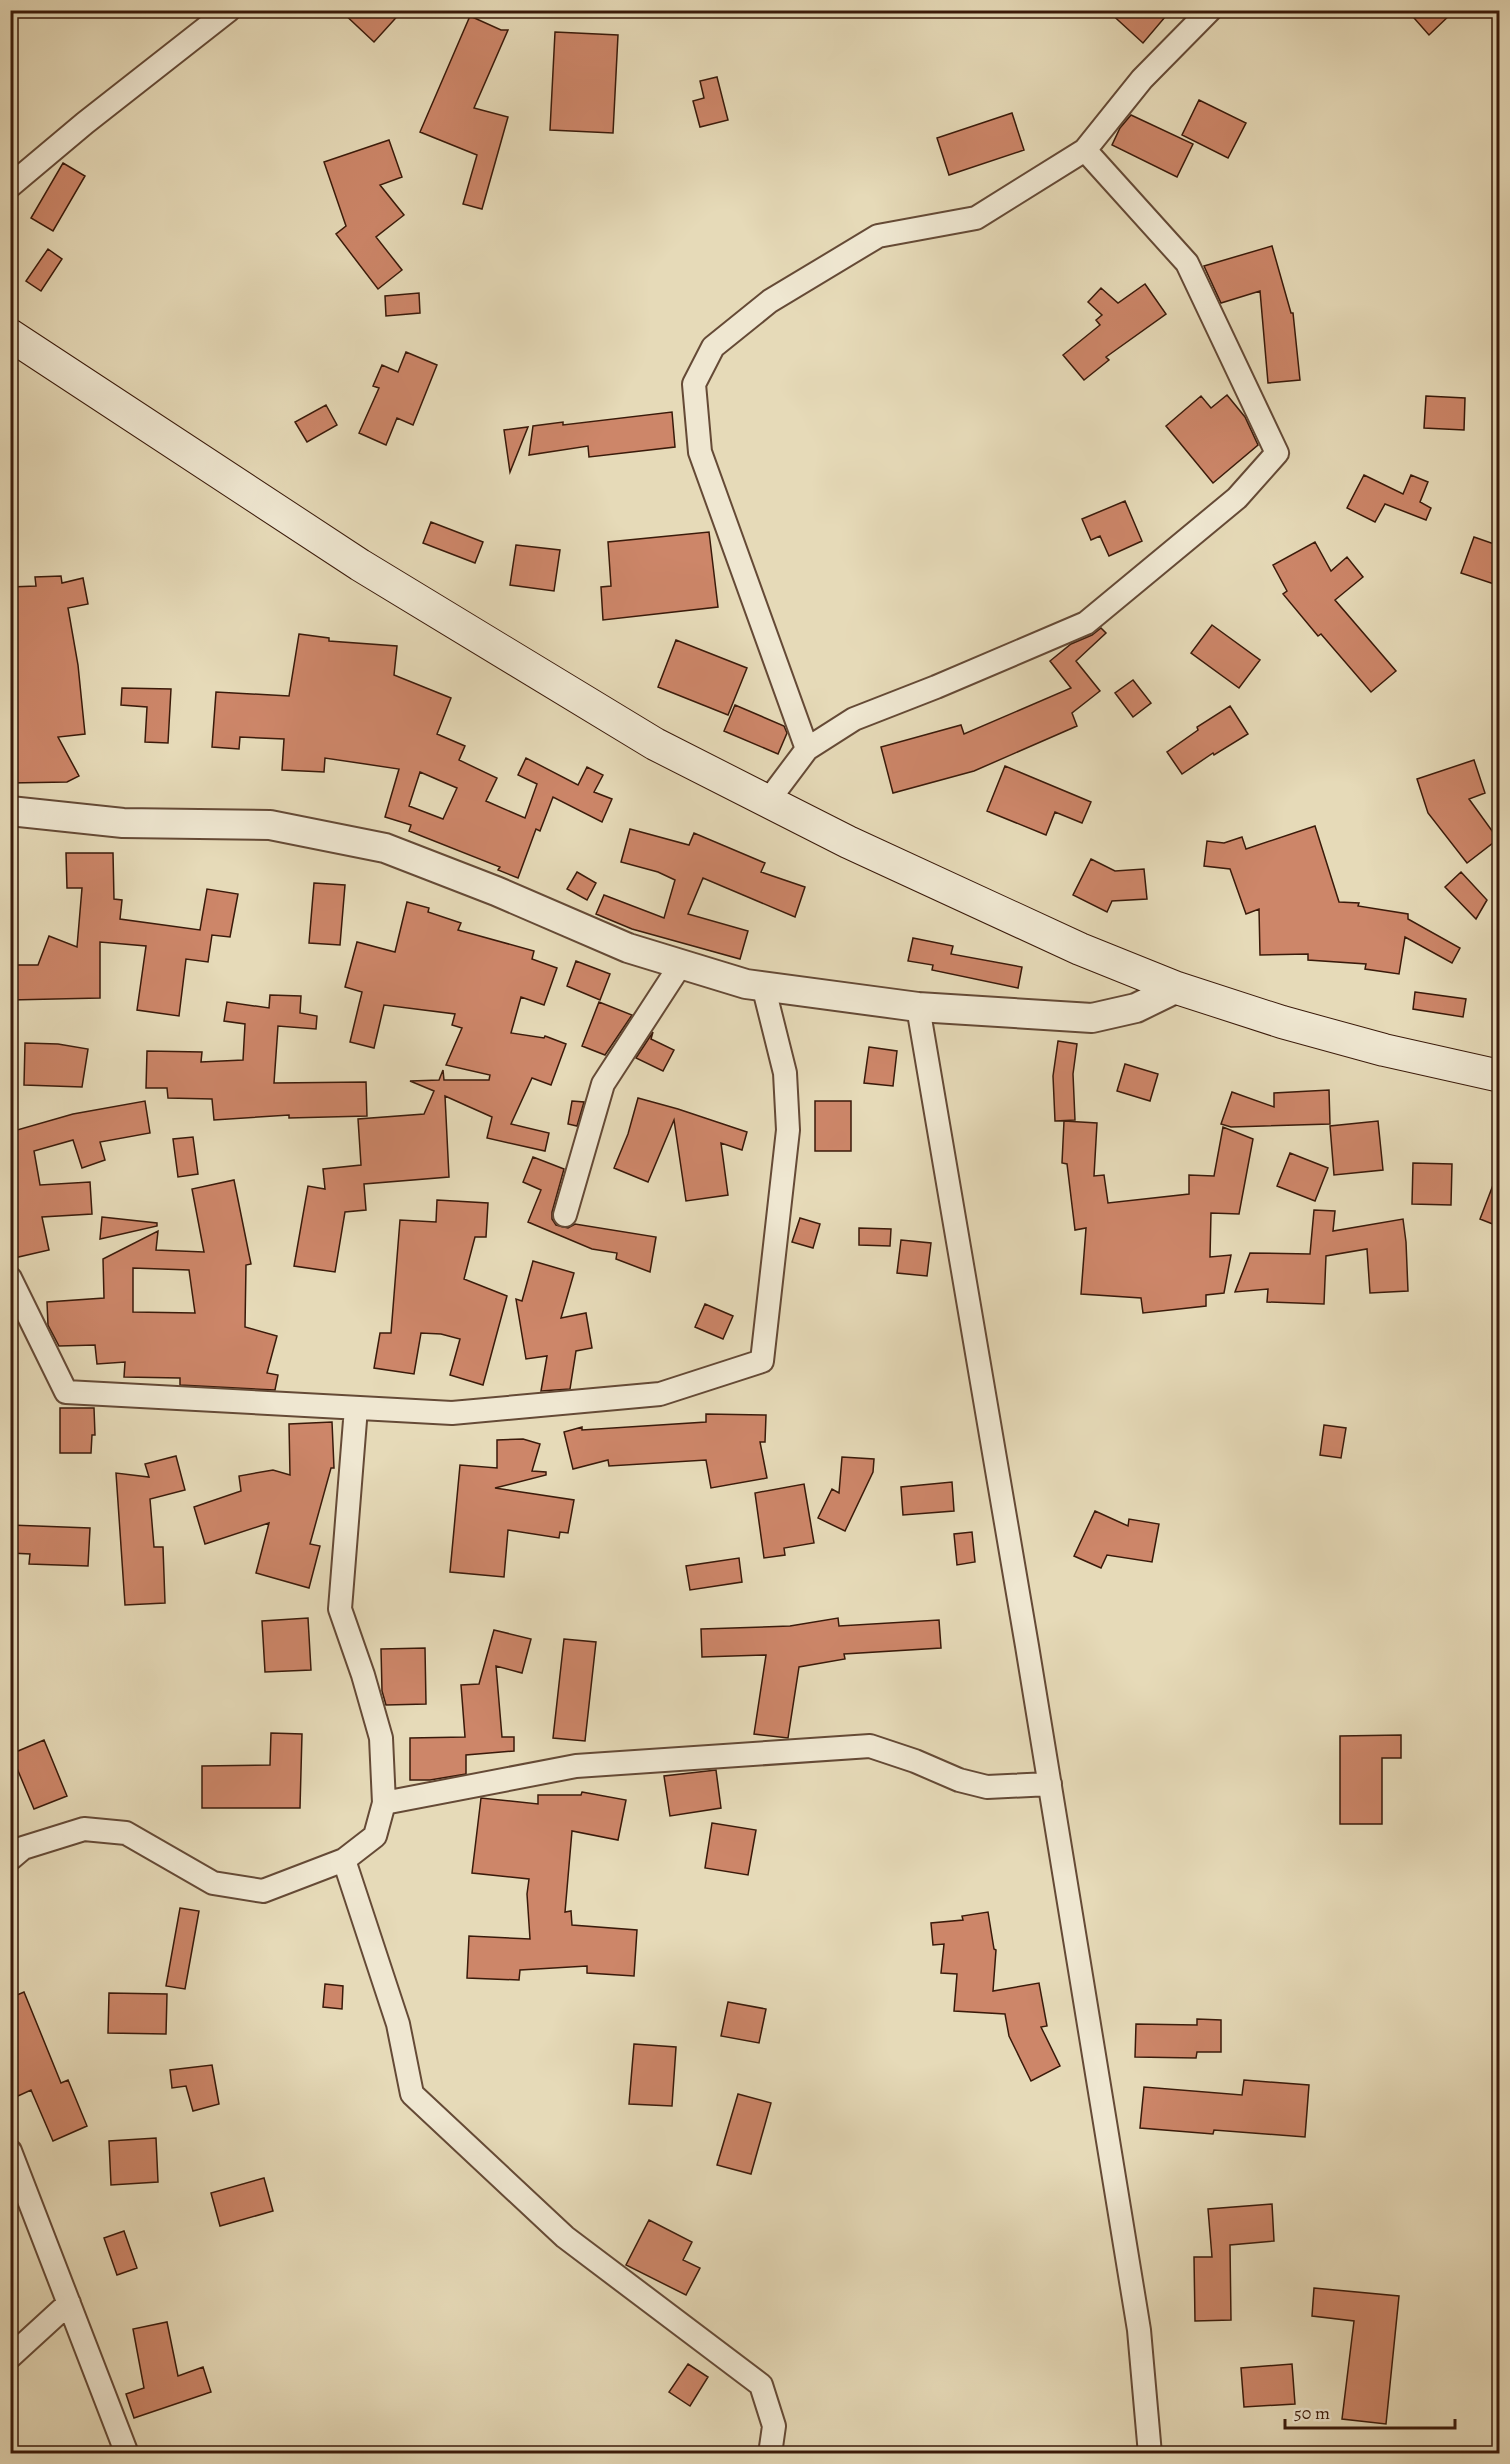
<svg xmlns="http://www.w3.org/2000/svg" width="1510" height="2464" viewBox="0 0 1510 2464" font-family="Alegreya,serif">
<style>
.building{fill:#cd8669;stroke:#3a1a0a;stroke-width:1.5;fill-rule:evenodd}
.lines{fill:none;stroke-linecap:round;stroke-linejoin:round}
.minor-casing{stroke:#654a36;stroke-width:26}
.tertiary-casing{stroke:#654a36;stroke-width:32}
.secondary-casing{stroke:#3a1a0a;stroke-width:34}
.minor{stroke:#efe7d1;stroke-width:22}
.tertiary{stroke:#efe7d1;stroke-width:28}
.secondary{stroke:#efe7d1;stroke-width:32}
</style>
<rect width="100%" height="100%" fill="#e6dab8"/>
<filter id="stains"><feTurbulence type="fractalNoise" baseFrequency=".00333" numOctaves="4"/><feColorMatrix values="0 0 0 0 .2 0 0 0 0 .09 0 0 0 0 .02 0 0 0 .5 -.17"/></filter>
<radialGradient id="worn" r=".72"><stop offset=".6" stop-color="#630" stop-opacity="0"/><stop offset="1" stop-color="#630" stop-opacity=".3"/></radialGradient>
<path class="building" d="M340,10H403L374,42Z
M1107,10H1171L1143,43Z
M1407,10H1455L1429,35Z
M470,16L501,30H508L474,108L508,117L482,209L463,204L477,155L420,132Z
M555,32L618,35L613,133L550,130Z
M717,77L728,120L700,127L693,101L704,98L700,81Z
M1199,100L1246,123L1228,158L1182,135Z
M1012,113L1024,150L949,175L937,138Z
M1131,115L1193,144L1177,177L1112,145L1120,128Z
M389,140L402,177L380,185L404,215L376,237L402,270L378,289L336,234L346,226L324,162Z
M63,163L85,176L53,231L31,218Z
M1272,246L1291,313H1293L1300,380L1268,383L1260,291L1221,303L1204,266Z
M48,249L62,259L41,291L26,281Z
M1145,284L1166,314L1106,357L1109,360L1084,380L1063,355L1100,325L1096,320L1102,315L1088,302L1101,288L1118,303Z
M419,293L420,313L386,316L385,296Z
M406,352L437,365L413,425L397,418L386,445L359,433L379,388L373,386L382,365L398,372Z
M1227,395L1245,417L1258,445L1213,483L1166,426L1201,396L1211,408Z
M1426,396L1465,398L1464,430L1424,428Z
M326,405L337,425L307,442L295,422Z
M672,412L675,447L589,457L588,446L529,455L533,426L563,422V425Z
M528,427L510,472L504,430Z
M1364,475L1403,494L1411,475L1428,482L1420,502L1431,508L1426,520L1385,504L1375,522L1347,508Z
M1125,501L1142,541L1109,556L1100,536L1091,540L1082,519Z
M431,522L483,542L475,563L423,543Z
M709,532L718,607L603,620L601,587L611,586L608,542Z
M1474,537L1500,546V586L1461,573Z
M1315,542L1331,571L1347,557L1363,577L1335,600L1396,671L1371,692L1321,634L1318,636L1283,594L1287,591L1273,565Z
M516,545L560,550L554,591L510,585Z
M61,576L62,583L83,578L88,604L68,608L78,665L85,734L58,737L79,776L67,782L10,783V587L36,586L35,577Z
M1212,625L1260,660L1239,688L1191,653Z
M1101,628L1106,633L1076,661L1100,691L1072,713L1077,726L974,771L893,793L881,747L961,725L964,734L1071,688L1050,661L1071,644L1092,635Z
M299,634L329,638V641L397,646L394,675L451,698L437,734L465,746L459,760L497,778L486,801L525,818L537,784L518,775L526,758L578,785L587,767L603,775L594,792L612,799L602,822L553,797L540,831L536,829L518,878L498,870L500,867L409,831L411,825L385,817L399,769L325,758L324,772L282,770L284,739L240,737L239,749L212,747L216,692L289,696ZM420,772L457,788L443,819L409,806Z
M676,640L747,668L728,715L658,687Z
M1133,680L1151,703L1133,717L1115,693Z
M122,688L171,689L168,743L145,742L147,707L121,705Z
M735,705L784,726L787,733L778,754L724,731Z
M1230,706L1248,734L1214,755L1213,753L1182,774L1167,752L1198,730L1197,727Z
M1474,760L1485,793L1469,799L1498,839L1467,863L1428,813L1417,779Z
M1005,766L1091,802L1082,823L1055,812L1046,835L987,811Z
M1315,826L1339,902L1359,903L1358,906L1408,914V919L1460,948L1452,963L1405,937L1399,974L1365,969L1366,964L1308,960V954L1260,955L1259,909L1246,914L1230,869L1204,866L1207,841L1224,843L1242,837L1246,849Z
M630,829L689,845L694,833L765,863L761,872L805,887L795,917L703,878L688,914L748,931L740,959L632,929L596,914L604,895L664,918L675,880L658,872L621,862Z
M66,853H113L114,899L122,900L120,919L200,930L207,889L238,894L230,937L212,935L208,962L186,959L179,1016L137,1010L146,946L100,942V998L10,1000V965H38L49,936L77,947L82,888H67Z
M1091,859L1115,871L1144,869L1147,899L1112,901L1107,912L1073,895Z
M577,872L596,883L587,900L567,889Z
M1461,872L1487,900L1476,919L1445,887Z
M314,883L345,885L340,945L309,943Z
M407,902L429,908L428,912L461,923L458,930L534,951L532,959L557,968L544,1005L521,997L511,1033L544,1038L545,1036L566,1044L551,1085L532,1078L511,1124L549,1133L545,1151L487,1138L492,1117L445,1096L449,1177L364,1184L366,1210L345,1212L335,1272L294,1266L308,1186L325,1189L323,1169L361,1165L358,1119L424,1114L434,1091L410,1081L439,1080L443,1070L444,1080H489L490,1075L446,1065L462,1028L452,1025L455,1014L384,1005L374,1048L350,1042L362,992L345,987L357,942L395,952Z
M913,938L953,946L951,954L1022,967L1018,988L932,970L933,965L908,961Z
M576,961L610,974L600,1000L567,986Z
M1415,992L1466,999L1463,1017L1413,1009Z
M270,995L301,996L300,1013L317,1016L316,1029L278,1026L274,1083L366,1082L367,1116L289,1118V1115L214,1120L212,1099L168,1098L167,1088H146L147,1051L202,1052L201,1062L243,1060L245,1024L224,1021L227,1002L269,1008Z
M599,1002L632,1015L605,1055L582,1046Z
M653,1032L651,1039L674,1050L663,1071L636,1058Z
M1058,1041L1077,1044L1073,1074L1075,1120L1055,1121L1053,1076Z
M25,1043L58,1044L88,1049L82,1087L24,1085Z
M869,1047L897,1051L893,1086L864,1083Z
M1125,1064L1158,1074L1150,1101L1117,1091Z
M1329,1090L1330,1124L1231,1127L1221,1124L1232,1092L1274,1107V1093Z
M638,1098L678,1109L747,1132L742,1150L721,1143L728,1195L686,1201L674,1120L648,1182L614,1168L628,1134Z
M145,1101L150,1133L100,1142L105,1160L82,1168L73,1140L34,1151L40,1185L90,1182L92,1214L42,1217L49,1250L14,1258L10,1242V1132L73,1114Z
M572,1101L584,1102L577,1126L568,1124Z
M815,1101H851V1151H815Z
M1064,1121L1097,1123L1094,1176L1104,1175L1108,1203L1189,1194V1175L1214,1176L1223,1127L1253,1139L1239,1214L1211,1213L1210,1257L1231,1255L1224,1293L1206,1295V1306L1143,1313L1141,1298L1081,1294L1086,1228L1075,1230L1067,1164L1062,1163Z
M1378,1121L1383,1170L1334,1175L1330,1126Z
M193,1137L198,1174L178,1177L173,1139Z
M1290,1153L1328,1168L1315,1201L1277,1186Z
M533,1157L564,1169L552,1212V1219L556,1225L568,1228L575,1224L656,1237L650,1272L616,1259L617,1253L592,1249L528,1222L541,1190L523,1182Z
M1413,1163L1452,1164L1451,1205L1412,1204Z
M1498,1172H1500V1227L1480,1219Z
M234,1180L251,1264L246,1265L245,1327L277,1336L267,1373L278,1375L275,1390L180,1385V1378L124,1377L125,1362L97,1364L95,1345L59,1346L48,1325L47,1302L104,1298L103,1259L158,1231L156,1250L204,1252L192,1189ZM133,1268L189,1270L195,1313L133,1312Z
M437,1200L488,1203L486,1237H475L464,1279L507,1296L483,1385L450,1375L460,1339L441,1334L421,1333L414,1374L374,1368L380,1333H391L400,1220L436,1222Z
M1314,1210L1335,1211L1333,1231L1403,1219L1406,1242L1408,1291L1370,1293L1367,1249L1326,1256L1324,1304L1267,1302L1268,1289L1235,1292L1250,1253L1310,1254Z
M102,1217L157,1223V1226L100,1239Z
M800,1218L820,1224L813,1248L792,1242Z
M859,1228L891,1229L890,1246L859,1245Z
M901,1240L931,1243L927,1276L897,1273Z
M533,1261L574,1273L561,1318L586,1313L592,1348L576,1351L570,1389L541,1391L547,1356L526,1359L516,1299L522,1301Z
M705,1304L733,1316L723,1339L695,1327Z
M60,1408H94L95,1435H92L91,1453H60Z
M706,1414L766,1415L765,1442H760L767,1478L711,1488L706,1460L609,1466L608,1460L573,1469L564,1432L582,1427V1430L706,1422Z
M332,1422L334,1468H331L310,1544L320,1546L309,1588L256,1573L269,1523L205,1544L194,1507L241,1491L239,1476L273,1470L290,1475L289,1424Z
M1324,1425L1346,1428L1341,1458L1320,1455Z
M523,1439L540,1444L532,1471L546,1472V1475L495,1488L574,1500L568,1533L560,1532L559,1538L508,1530L504,1577L450,1572L460,1465L497,1468V1440Z
M176,1456L185,1490L150,1499L154,1547H163L165,1603L125,1605L116,1473L149,1477L145,1464Z
M842,1457L874,1459L873,1472L845,1531L818,1518L832,1489L839,1493Z
M952,1482L954,1511L903,1515L901,1487Z
M804,1484L814,1543L784,1548L785,1555L764,1558L755,1493Z
M1095,1511L1128,1526L1129,1519L1159,1524L1152,1562L1107,1555L1101,1568L1074,1556Z
M10,1525L90,1528L88,1566L29,1564L30,1554L10,1553Z
M972,1532L975,1562L957,1565L954,1534Z
M739,1558L742,1582L690,1590L686,1566Z
M308,1618L311,1670L265,1672L262,1621Z
M838,1618L839,1626L939,1620L941,1648L844,1654L845,1659L799,1667L788,1738L754,1734L766,1655L702,1657L701,1629L790,1626Z
M494,1630L531,1639L522,1673L496,1666L502,1737H514V1751L466,1755V1774L430,1780H410V1738L465,1737L461,1685L479,1684Z
M564,1639L596,1642L585,1741L553,1738Z
M425,1648L426,1704L386,1705L382,1691L381,1649Z
M271,1733L302,1734L300,1808H202V1766L270,1765Z
M1401,1735V1758H1382V1824H1340V1736Z
M44,1740L67,1796L34,1809L11,1754Z
M716,1770L721,1808L670,1816L664,1776Z
M582,1792L626,1800L618,1840L572,1831L565,1912L571,1911L572,1925L637,1930L634,1976L587,1973V1966L520,1970L519,1980L467,1978L469,1936L530,1939L527,1894L529,1879L472,1873L481,1798L538,1804V1795H581Z
M712,1823L756,1830L748,1875L705,1868Z
M180,1908L199,1911L185,1989L166,1986Z
M988,1912L994,1949L996,1950L993,1991L1039,1983L1047,2026L1041,2027L1060,2066L1031,2081L1009,2036L1005,2014L954,2011L957,1974L941,1973L944,1944L933,1945L931,1923L963,1920L962,1916Z
M325,1984L343,1986L342,2009L323,2007Z
M24,1992L61,2083L68,2080L87,2126L53,2141L31,2090L18,2096L10,2079V1998Z
M109,1993L167,1994L166,2034L108,2033Z
M728,2002L766,2009L759,2043L721,2036Z
M1197,2019L1221,2020V2052H1197L1196,2058L1135,2057L1136,2024L1197,2025Z
M634,2044L676,2047L672,2106L629,2104Z
M212,2065L219,2104L193,2111L186,2086L172,2088L170,2070Z
M1244,2080L1309,2085L1305,2137L1214,2130L1213,2134L1140,2128L1144,2087L1242,2095Z
M738,2094L771,2103L751,2174L717,2165Z
M156,2138L158,2182L111,2185L109,2141Z
M264,2178L273,2211L220,2226L211,2193Z
M1272,2204L1274,2241L1230,2245L1231,2320L1195,2321L1194,2257H1212L1208,2209Z
M649,2220L692,2242L683,2260L700,2268L686,2295L626,2265Z
M124,2231L137,2268L117,2275L104,2238Z
M1314,2288L1399,2296L1386,2424L1342,2419L1354,2321L1312,2316Z
M167,2322L178,2376L203,2367L211,2392L134,2418L126,2394L144,2388L133,2329Z
M688,2364L708,2377L690,2406L669,2392Z
M1292,2364L1295,2404L1244,2407L1241,2368Z"/>
<g class="lines">
<g class="minor-casing">
<path id="minor" d="M10,186L85,123L229,10
M807,749L700,452L694,384L713,347L770,301L878,236L976,218L1085,150L1142,79L1210,10
M768,801L807,749L854,719L936,687L1086,623L1237,498L1277,453L1187,263L1085,150
M918,1007L1027,1646L1139,2330L1150,2454
M565,1215L603,1084L681,964
M10,1278L66,1392L452,1413L660,1394L762,1361L788,1130L785,1073L763,985
M384,1803L576,1766L870,1746L915,1761L959,1780L987,1787L1050,1784
M10,1859L23,1848L84,1829L126,1833L213,1883L263,1891L344,1860L375,1836L384,1803L381,1738L363,1675L340,1609L356,1408
M344,1860L398,2024L412,2094L565,2237L761,2385L774,2426L770,2454
M10,2151L127,2454
M10,2357L69,2303"/>
</g>
<g class="tertiary-casing">
<path id="tertiary" d="M10,811L123,823L270,825L385,848L496,891L628,948L746,984L918,1007L1092,1018L1136,1008L1177,988"/>
</g>
<g class="secondary-casing">
<path id="secondary" d="M10,335L360,565L655,744L848,842L1080,949L1177,988L1282,1022L1384,1050L1500,1076"/>
</g>
<use href="#minor" class="minor"/>
<use href="#tertiary" class="tertiary"/>
<use href="#secondary" class="secondary"/>
</g>
<rect width="1510" height="2464" fill="none" stroke="#e6dab8" stroke-width="36"/>
<rect x="12" y="12" width="1486" height="2440" fill="none" stroke="#3a1a0a" stroke-width="3"/>
<rect x="18" y="18" width="1474" height="2428" fill="none" stroke="#3a1a0a" stroke-width="1.5"/>
<path d="M1285 2419v9h170v-9" fill="none" stroke="#3a1a0a" stroke-width="3"/>
<text x="1294" y="2419" font-size="18" fill="#3a1a0a" stroke="#efe7d1" stroke-width="4.5" paint-order="stroke">50 m</text>
<rect width="100%" height="100%" filter="url(#stains)"/>
<rect width="100%" height="100%" fill="url(#worn)"/>
</svg>
